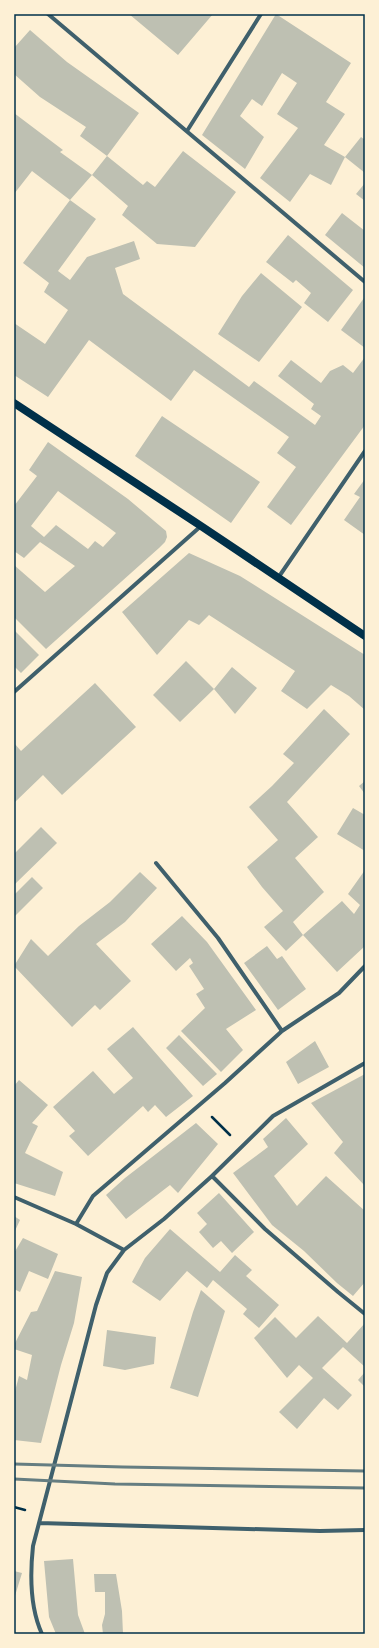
<svg xmlns="http://www.w3.org/2000/svg" width="379" height="1648" viewBox="0 0 379 1648" font-family="'DejaVu Sans',sans-serif">
<style>
.building{fill:#bec0b2;fill-rule:evenodd}
.lines{fill:none;stroke-linecap:round;stroke-linejoin:round}
.path{stroke:#003049;stroke-width:2.5}
.minor{stroke:#3f606c;stroke-width:4}
.secondary{stroke:#003049;stroke-width:8}
.rail{stroke:#657d81;stroke-width:3}
.neatline{fill:none;stroke:#003049;stroke-width:1.5}
</style>
<rect width="100%" height="100%" fill="#fdf0d5"/>
<path class="building" d="M129,14H213L178,55Z
M276,14L351,63L326,102L345,114L324,145L345,157L361,137L365,140V173L345,157L331,185L310,174L290,202L260,178L298,128L277,114L297,83L282,73L262,106L252,99L240,116L264,137L245,169L202,135Z
M30,30L67,62L139,113L107,156L80,136L86,127L40,97L14,74V48Z
M14,113L63,150L60,152L92,175L70,200L96,219L58,271L70,280L87,257L134,241L140,259L115,268L123,294L249,387L254,381L315,425L321,416L311,409L314,404L278,376L291,360L321,383L330,371L343,365L353,373L365,357V425L291,525L267,507L296,467L277,453L289,437L194,370L171,401L89,340L48,397L14,375V323L45,344L68,310L44,292L49,283L23,263L70,200L32,171L14,194Z
M183,151L236,192L195,247L157,244L122,215L128,206L92,175L107,156L143,185L147,181L155,187Z
M365,183V201L356,194Z
M342,213L365,231V268L325,235Z
M288,235L353,290L328,322L304,303L311,293L296,280L293,283L266,262Z
M261,273L302,307L259,362L218,334L242,296Z
M364,298L365,299V348L341,330Z
M162,416L260,482L231,523L135,456Z
M48,442L128,499L166,531L167,537L165,542L159,548L46,649L14,617V565L45,592L75,566L40,542L24,558L14,551V506L37,476L29,470ZM58,491L108,527L116,533L103,547L95,541L88,549L56,525L44,537L31,526Z
M365,479V535L344,520L360,497L354,494Z
M189,553L240,576L365,655V710L349,696L331,685L307,709L281,691L295,671L209,615L199,625L189,620L157,655L122,612Z
M14,630L39,655L21,673L14,666Z
M186,661L214,689L180,722L153,695Z
M232,667L257,688L235,714L214,689Z
M95,683L136,727L62,795L43,775L14,803V743L21,751Z
M324,709L350,734L287,802L318,837L295,858L324,892L293,922L303,935L342,901L354,914L360,905L348,894L365,870V946L337,972L303,935L286,951L264,927L283,911L262,887L247,867L278,840L249,807L272,786L294,763L283,754Z
M365,781V794L359,786Z
M353,808L365,815V851L337,834Z
M41,827L57,843L14,885V854Z
M140,872L157,888L125,922L96,944L131,981L100,1010L95,1005L72,1027L14,966L31,939L48,956L79,926L110,902Z
M32,877L43,888L14,917V895Z
M182,916L207,942L256,1010L226,1029L243,1050L221,1072L181,1031L205,1008L196,994L204,989L189,966L193,963L190,958L176,971L151,944Z
M267,946L277,959L282,956L306,989L278,1010L244,963Z
M133,1027L193,1096L166,1117L155,1105L148,1112L143,1106L88,1156L69,1136L75,1131L53,1107L93,1071L114,1094L133,1078L107,1049Z
M179,1035L217,1074L203,1086L166,1048Z
M315,1041L329,1067L298,1084L286,1062Z
M365,1074V1186L334,1153L343,1142L311,1103Z
M19,1080L48,1105L32,1123L38,1126L25,1153L63,1172L55,1196L14,1183V1086Z
M286,1118L308,1144L274,1176L297,1206L326,1176L365,1211V1282L353,1296L337,1283L304,1251L272,1225L233,1173L268,1147L263,1139Z
M196,1123L218,1144L178,1193L170,1185L126,1219L106,1195L125,1178Z
M219,1193L254,1232L232,1253L221,1241L213,1248L199,1232L207,1224L197,1213Z
M14,1216L20,1220L14,1233Z
M170,1229L220,1272L235,1255L252,1270L246,1276L279,1305L259,1328L243,1314L247,1309L213,1280L207,1288L187,1271L160,1301L132,1282L145,1258Z
M23,1238L58,1254L48,1279L29,1271L20,1292L14,1289V1253Z
M55,1271L82,1277L74,1323L61,1365L41,1443L14,1440V1395L19,1376L27,1380L32,1355L14,1349V1345L31,1312L37,1311Z
M201,1290L225,1311L198,1397L170,1388L193,1312Z
M318,1316L347,1343L365,1323V1367L343,1347L322,1368L352,1395L338,1410L324,1398L297,1429L279,1412L313,1378L299,1365L287,1378L254,1338L275,1317L296,1338Z
M107,1330L156,1337L154,1364L125,1370L103,1366Z
M365,1372V1387L358,1380Z
M73,1559L78,1615L85,1634H56L49,1617L44,1561Z
M14,1571L22,1573L14,1599Z
M94,1574H116L122,1611L123,1634H103L102,1625L105,1614V1592H95Z"/>
<g class="lines">
<path class="path" d="M212,1117L230,1135
M14,1507L25,1510"/>
<path class="minor" d="M48,14L365,282
M187,131L261,14
M278,578L365,451
M14,692L201,526
M156,863L218,938L282,1031
M212,1176L265,1229L338,1292L365,1314
M14,1197L76,1224L124,1250
M76,1224L93,1196L225,1083L282,1031L339,993L365,966
M39,1523L320,1531L365,1530
M42,1634C30,1608 30,1574 33,1546L96,1305L107,1273L124,1250L164,1219L212,1176L273,1116L365,1063"/>
<path class="secondary" d="M14,403L201,526L365,636"/>
<path class="rail" d="M14,1464L123,1467L365,1471
M14,1479L115,1484L365,1488"/>
</g>
<rect width="379" height="1648" fill="none" stroke="#fdf0d5" stroke-width="30"/>
<rect x="15" y="15" width="349" height="1618" class="neatline"/>
</svg>
